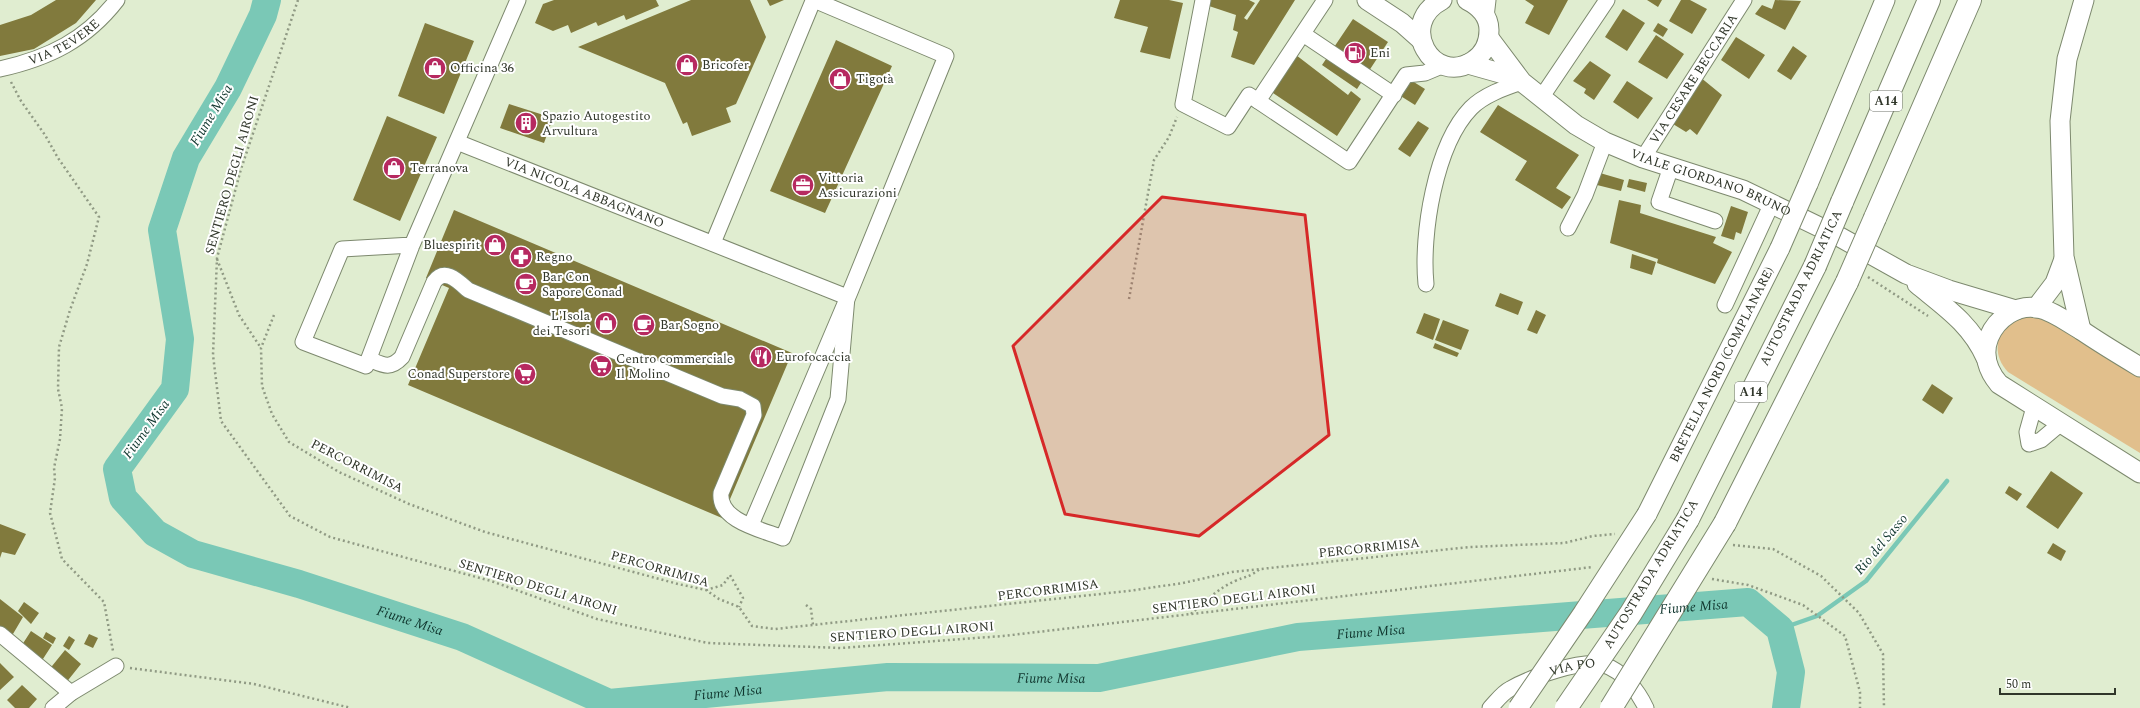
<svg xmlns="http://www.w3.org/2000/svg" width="2140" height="708" viewBox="0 0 2140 708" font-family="Spectral,serif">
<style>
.green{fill:#e1bf8c}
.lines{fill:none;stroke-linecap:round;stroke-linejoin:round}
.stream{stroke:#7ac8b6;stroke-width:4.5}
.river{stroke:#7ac8b6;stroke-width:28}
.building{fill:#817a3d}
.minor-casing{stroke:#7d896e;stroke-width:17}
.major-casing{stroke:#7d896e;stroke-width:21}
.highway-casing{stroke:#7d896e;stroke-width:24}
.path{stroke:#909a84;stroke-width:2.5;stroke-dasharray:2 3;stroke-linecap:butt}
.minor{stroke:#fff;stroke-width:15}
.major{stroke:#fff;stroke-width:19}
.highway{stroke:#fff;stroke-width:22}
.major-bridge-casing{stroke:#7d896e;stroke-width:21;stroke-linecap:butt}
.highway-bridge-casing{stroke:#7d896e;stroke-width:24;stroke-linecap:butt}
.major-bridge{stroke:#fff;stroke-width:19}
.highway-bridge{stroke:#fff;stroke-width:22}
.marked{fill:#d62828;fill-opacity:0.2;stroke:#d62828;stroke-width:3;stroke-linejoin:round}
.labels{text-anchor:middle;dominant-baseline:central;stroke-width:4;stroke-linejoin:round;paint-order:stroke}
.shield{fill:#fff;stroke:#6e726a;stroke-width:1}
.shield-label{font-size:12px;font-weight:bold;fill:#30362a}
.street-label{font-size:13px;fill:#30362a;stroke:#fff}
.poi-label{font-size:13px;fill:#30362a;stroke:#fff;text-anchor:start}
.water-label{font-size:14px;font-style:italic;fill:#10362e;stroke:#fff}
</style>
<rect width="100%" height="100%" fill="#e0edd0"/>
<path class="green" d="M2032,312L2140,376V453L2008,372C1994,357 1996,342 2003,325Z"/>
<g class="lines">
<path class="stream" d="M1780,629L1817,616L1866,581L1947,481"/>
<path class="river" id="s1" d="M267,0L263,15L228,88L186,158L162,230L180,339L175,389L117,469L123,498L155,533L193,554L299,584L462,637L609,703L888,677L1099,678L1298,637L1748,602L1780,629L1791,672L1786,708"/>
</g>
<path class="building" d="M56,0H96L76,23L34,49L0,56V25L31,15Z
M554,0H656L659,6L626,20L624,15L598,26L596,22L571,33L568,25L553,31L535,23L543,4Z
M691,0H750L766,37L736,104L726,108L731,122L692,136L687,122L683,124L665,83L578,47Z
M767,0H784L770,6Z
M1120,0H1169L1183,3L1170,59L1140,52L1148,27L1114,18Z
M1210,0H1249L1255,3L1244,18L1247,20L1260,0H1295L1254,65L1231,57L1238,32L1233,30L1236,15L1209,6Z
M1525,0H1568L1549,35L1525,23L1534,6Z
M1647,0H1662L1658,7Z
M1681,0H1690L1707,9L1692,34L1669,21Z
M1775,0L1801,1L1785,30L1755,14L1762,5L1772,9Z
M1623,9L1645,23L1627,51L1605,37Z
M1353,19L1388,42L1357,89L1322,65Z
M425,23L474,41L444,114L398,96Z
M1658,23L1668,29L1663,37L1653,31Z
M1656,35L1684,54L1667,79L1638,62Z
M1736,37L1765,55L1749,79L1721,60Z
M836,40L892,66L825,213L770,191Z
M1793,46L1807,56L1791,80L1777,71Z
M1296,55L1348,95L1351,91L1361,99L1337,136L1270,91Z
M1590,61L1611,75L1594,100L1584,93L1586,89L1573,81Z
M1700,77L1722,95L1697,135L1690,129L1686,132L1673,124Z
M1409,79L1425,89L1415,105L1399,95Z
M1627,81L1653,98L1638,119L1613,102Z
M509,104L553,118L544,143L500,128Z
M1498,105L1579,155L1556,188L1571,197L1562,209L1515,180L1527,161L1480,132Z
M387,116L437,137L400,221L353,200Z
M1418,121L1429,128L1410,157L1398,149Z
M1600,173L1624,180L1621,191L1597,185Z
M1629,179L1647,183L1645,192L1627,187Z
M1619,200L1641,205L1640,213L1716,237L1713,243L1732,252L1715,284L1657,263L1658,259L1610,243Z
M1731,206L1748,212L1741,234L1736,232L1734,240L1721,236Z
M454,210L792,353L722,518L408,385L449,288L426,278Z
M1632,254L1656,262L1652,275L1630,268Z
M1500,293L1523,302L1518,315L1495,306Z
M1536,310L1546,315L1537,334L1527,330Z
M1424,313L1440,319L1433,340L1416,333Z
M1443,320L1469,330L1461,350L1435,340Z
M1435,343L1459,353L1457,357L1433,348Z
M1932,384L1953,398L1943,414L1922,400Z
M2051,471L2083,493L2058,529L2026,507Z
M2009,486L2022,494L2017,501L2005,493Z
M0,524L26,534L15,555L2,552L0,558Z
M2053,543L2066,551L2061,561L2047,553Z
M0,599L23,617L10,639L0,632Z
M24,602L39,613L31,624L18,611Z
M31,631L52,645L41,662L20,648Z
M46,632L56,638L53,644L43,638Z
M89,634L98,638L93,648L84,644Z
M69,636L75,640L69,650L63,646Z
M65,650L81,664L65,684L48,671Z
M0,663L14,677L0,690Z
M22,685L37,699L29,708H15L7,700Z"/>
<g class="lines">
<g class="minor-casing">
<g id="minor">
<path d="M1203,0L1183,104L1228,127L1249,95L1258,101"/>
<path d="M1325,0L1258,101L1349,162L1406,75L1425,73L1444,65"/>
<path d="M1486,17L1488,0"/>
<path d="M1303,34L1394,95"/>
<path id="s2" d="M0,69C49,58 86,40 117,0"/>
<path d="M1541,98L1607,0"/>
<path id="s3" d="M457,142L847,297"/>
<path id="s4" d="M1643,158L1744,0"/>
<path d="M1671,167L1659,202L1715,221"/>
<path d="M1568,228L1585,195L1605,142"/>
<path d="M713,243L813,1"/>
<path d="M412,245L342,249L303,342L366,366L412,245L518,0"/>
<path d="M1426,284C1421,235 1435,145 1471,108C1484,95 1504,88 1522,82"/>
<path d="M1725,305L1772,203"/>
<path d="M369,359C383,365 390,370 402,357L434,282C445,267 458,281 468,290L722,396L740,399L753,406L754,415L721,493C718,521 763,530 783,538L838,399L847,297"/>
<path d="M2034,407L2027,432L2029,444L2041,440L2060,424"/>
<path d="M751,525L850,292L946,56L814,0"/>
<path d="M0,634L71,693"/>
<path d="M53,708L71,693L116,666"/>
<path id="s5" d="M1490,708C1496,702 1502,693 1510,689C1529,678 1583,658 1604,665C1623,671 1638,691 1646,708"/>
</g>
</g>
<g class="major-casing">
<g id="major">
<path d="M1367,0L1402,23L1420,39"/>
<path d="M1442,0C1396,24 1433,87 1473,61C1484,54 1489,43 1489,30C1489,16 1479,6 1467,0"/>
<path id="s6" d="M1489,38L1522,82L1576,125L1605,142L1643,158L1743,190L1838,236L1906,274L1949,290L2016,310"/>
<path d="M1468,64L1500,73L1520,81"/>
<path d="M1808,184L1885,0"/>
<path d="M1917,284C1945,307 1971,324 1986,358"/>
<path d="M2036,308L2055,283L2064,259"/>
<path d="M2081,330L2064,257L2060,121L2067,59L2084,0"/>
<path d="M2140,367C2120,355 2100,343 2081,330C2067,322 2053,311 2038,308C2017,304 1997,318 1989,337C1982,354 1988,371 1999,384L2140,473"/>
<path id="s7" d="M1647,514L1780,248"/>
</g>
</g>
<g class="highway-casing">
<path id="highway" d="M1842,202L1929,0
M1875,218L1970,0
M1688,519L1815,266
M1725,523L1847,282"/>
</g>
<path class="path" d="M298,0L241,169L217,258L213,355L221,421L290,516L330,537L491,581L597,619L708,643L841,648L1003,636L1593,567
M11,82L21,101L45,135L58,158L99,217L87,264L70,310L59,347L58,389L62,408L60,439L54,468L55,478L50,513L62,559L104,602L113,651
M217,259L239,315L261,348
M1868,277L1928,316
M1129,299L1154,160L1169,137L1177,117
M274,315L261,348L262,386L272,414L289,442L339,472L409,504L485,532L678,584L706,590L719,599L739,607L752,626L775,629L1128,591L1183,583L1232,572L1470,547L1564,543L1593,536L1615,534
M1733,545L1773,549L1821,576L1859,613L1883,654L1884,708
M1712,579L1748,585L1803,605L1845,636L1860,692V708
M706,590L723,585L730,575L743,598L739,607
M806,605L811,609L813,625
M1191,614C1204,602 1219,588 1235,581C1246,576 1248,578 1260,569
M130,668L254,684L351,708"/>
<use href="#minor" class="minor"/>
<use href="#major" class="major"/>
<use href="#highway" class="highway"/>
<g class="major-bridge-casing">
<path id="major-bridge" d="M1780,248L1808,184
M1518,708L1583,613L1647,514"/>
</g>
<g class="highway-bridge-casing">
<path id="highway-bridge" d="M1815,266L1842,202
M1847,282L1875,218
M1566,708L1631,613L1688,519
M1611,708L1725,523"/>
</g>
<use href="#major-bridge" class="major-bridge"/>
<use href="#highway-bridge" class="highway-bridge"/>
</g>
<path class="marked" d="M1162,197L1305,215L1329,435L1199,536L1065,514L1013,346Z"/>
<defs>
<g id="fuel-disc" transform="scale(1.15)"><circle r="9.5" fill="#b62960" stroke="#fff"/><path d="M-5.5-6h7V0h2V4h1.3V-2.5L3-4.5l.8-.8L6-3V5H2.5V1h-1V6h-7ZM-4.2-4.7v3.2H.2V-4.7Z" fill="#fff"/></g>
<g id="shop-disc" transform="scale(1.15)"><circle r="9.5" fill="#b62960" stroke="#fff"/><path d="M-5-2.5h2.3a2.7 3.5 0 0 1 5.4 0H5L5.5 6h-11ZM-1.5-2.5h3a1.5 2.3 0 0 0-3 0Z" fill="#fff"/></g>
<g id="building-disc" transform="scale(1.15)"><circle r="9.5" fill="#b62960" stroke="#fff"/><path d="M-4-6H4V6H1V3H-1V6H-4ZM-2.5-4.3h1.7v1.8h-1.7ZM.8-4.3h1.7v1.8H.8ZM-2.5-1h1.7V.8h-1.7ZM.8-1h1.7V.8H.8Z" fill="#fff"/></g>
<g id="office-disc" transform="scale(1.15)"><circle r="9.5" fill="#b62960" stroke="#fff"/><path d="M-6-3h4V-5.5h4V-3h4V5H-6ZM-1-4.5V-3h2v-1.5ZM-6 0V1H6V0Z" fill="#fff"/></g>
<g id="pharmacy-disc" transform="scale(1.15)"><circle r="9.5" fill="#b62960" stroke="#fff"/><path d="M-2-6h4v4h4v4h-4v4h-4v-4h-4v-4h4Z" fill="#fff"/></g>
<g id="cafe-disc" transform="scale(1.15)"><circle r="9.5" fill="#b62960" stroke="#fff"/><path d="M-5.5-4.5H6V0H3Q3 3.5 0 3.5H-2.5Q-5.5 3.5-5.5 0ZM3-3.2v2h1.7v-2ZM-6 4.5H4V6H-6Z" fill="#fff"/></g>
<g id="restaurant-disc" transform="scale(1.15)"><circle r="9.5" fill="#b62960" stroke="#fff"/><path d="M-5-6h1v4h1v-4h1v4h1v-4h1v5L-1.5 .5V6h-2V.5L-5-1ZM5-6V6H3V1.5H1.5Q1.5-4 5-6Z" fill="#fff"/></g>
<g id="supermarket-disc" transform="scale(1.15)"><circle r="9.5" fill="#b62960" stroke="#fff"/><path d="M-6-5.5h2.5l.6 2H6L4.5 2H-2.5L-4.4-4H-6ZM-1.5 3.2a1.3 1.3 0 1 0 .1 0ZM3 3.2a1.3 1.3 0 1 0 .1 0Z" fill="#fff"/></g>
</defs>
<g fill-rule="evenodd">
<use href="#fuel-disc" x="1355" y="53"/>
<use href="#shop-disc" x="687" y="65"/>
<use href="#shop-disc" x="435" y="68"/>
<use href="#shop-disc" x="840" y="79"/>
<use href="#building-disc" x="526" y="123"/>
<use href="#shop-disc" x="394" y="168"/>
<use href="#office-disc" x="803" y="185"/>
<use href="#shop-disc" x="495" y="245"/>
<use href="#pharmacy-disc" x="521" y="257"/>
<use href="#cafe-disc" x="526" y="284"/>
<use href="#shop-disc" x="606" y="323"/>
<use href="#cafe-disc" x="644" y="325"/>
<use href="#restaurant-disc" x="761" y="357"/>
<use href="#supermarket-disc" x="601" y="366"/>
<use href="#supermarket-disc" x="525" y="374"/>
</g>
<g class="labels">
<g class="shield">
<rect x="1870" y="91" width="32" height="20" rx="3"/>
<rect x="1735" y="382" width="32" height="20" rx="3"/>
</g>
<g class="shield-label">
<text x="1886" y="101">A14</text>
<text x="1751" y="392">A14</text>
</g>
<g class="street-label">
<text stroke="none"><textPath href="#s2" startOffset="70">VIA TEVERE</textPath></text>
<text stroke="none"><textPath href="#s4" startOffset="94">VIA CESARE BECCARIA</textPath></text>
<text transform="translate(232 175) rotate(-74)">SENTIERO DEGLI AIRONI</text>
<text stroke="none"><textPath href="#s6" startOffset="271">VIALE GIORDANO BRUNO</textPath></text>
<text stroke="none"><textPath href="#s3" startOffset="137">VIA NICOLA ABBAGNANO</textPath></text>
<text transform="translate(1801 288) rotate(-64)">AUTOSTRADA ADRIATICA</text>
<text stroke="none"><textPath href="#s7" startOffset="167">BRETELLA NORD (COMPLANARE)</textPath></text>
<text transform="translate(357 466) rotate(27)">PERCORRIMISA</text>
<text transform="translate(1369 548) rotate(-6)">PERCORRIMISA</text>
<text transform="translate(660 569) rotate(16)">PERCORRIMISA</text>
<text transform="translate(1651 574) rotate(-59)">AUTOSTRADA ADRIATICA</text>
<text transform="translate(538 587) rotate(17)">SENTIERO DEGLI AIRONI</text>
<text transform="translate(1048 590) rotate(-7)">PERCORRIMISA</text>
<text transform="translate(1234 599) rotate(-7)">SENTIERO DEGLI AIRONI</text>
<text transform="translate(912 632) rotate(-4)">SENTIERO DEGLI AIRONI</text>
<text stroke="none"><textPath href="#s5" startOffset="94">VIA PO</textPath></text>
</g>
<g class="poi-label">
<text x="1370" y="53">Eni</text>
<text x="702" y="65">Bricofer</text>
<text x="450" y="68">Officina 36</text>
<text x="856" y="79">Tigotà</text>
<text x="542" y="116">Spazio Autogestito<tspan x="542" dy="15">Arvultura</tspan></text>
<text x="410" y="168">Terranova</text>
<text x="818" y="178">Vittoria<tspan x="818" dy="15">Assicurazioni</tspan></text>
<text x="480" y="245" text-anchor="end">Bluespirit</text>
<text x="536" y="257">Regno</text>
<text x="542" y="277">Bar Con<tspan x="542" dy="15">Sapore Conad</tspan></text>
<text x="590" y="316" text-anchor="end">L'Isola<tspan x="590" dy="15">dei Tesori</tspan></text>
<text x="660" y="325">Bar Sogno</text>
<text x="776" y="357">Eurofocaccia</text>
<text x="616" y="359">Centro commerciale<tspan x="616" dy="15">Il Molino</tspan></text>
<text x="510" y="374" text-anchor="end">Conad Superstore</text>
</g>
<g class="water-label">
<text transform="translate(211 115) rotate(-59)">Fiume Misa</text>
<text transform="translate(146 429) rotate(-54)">Fiume Misa</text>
<text transform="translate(1881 544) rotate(-50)">Rio del Sasso</text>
<text stroke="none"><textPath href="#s1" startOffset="2168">Fiume Misa</textPath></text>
<text stroke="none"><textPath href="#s1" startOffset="861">Fiume Misa</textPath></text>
<text stroke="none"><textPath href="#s1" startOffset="1844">Fiume Misa</textPath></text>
<text stroke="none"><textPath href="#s1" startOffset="1520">Fiume Misa</textPath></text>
<text stroke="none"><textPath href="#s1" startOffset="1196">Fiume Misa</textPath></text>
</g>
</g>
<path d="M2000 688v6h115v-6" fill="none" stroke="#30362a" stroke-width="2"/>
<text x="2006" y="688" font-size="12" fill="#30362a" stroke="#ffffff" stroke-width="3" paint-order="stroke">50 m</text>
</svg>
